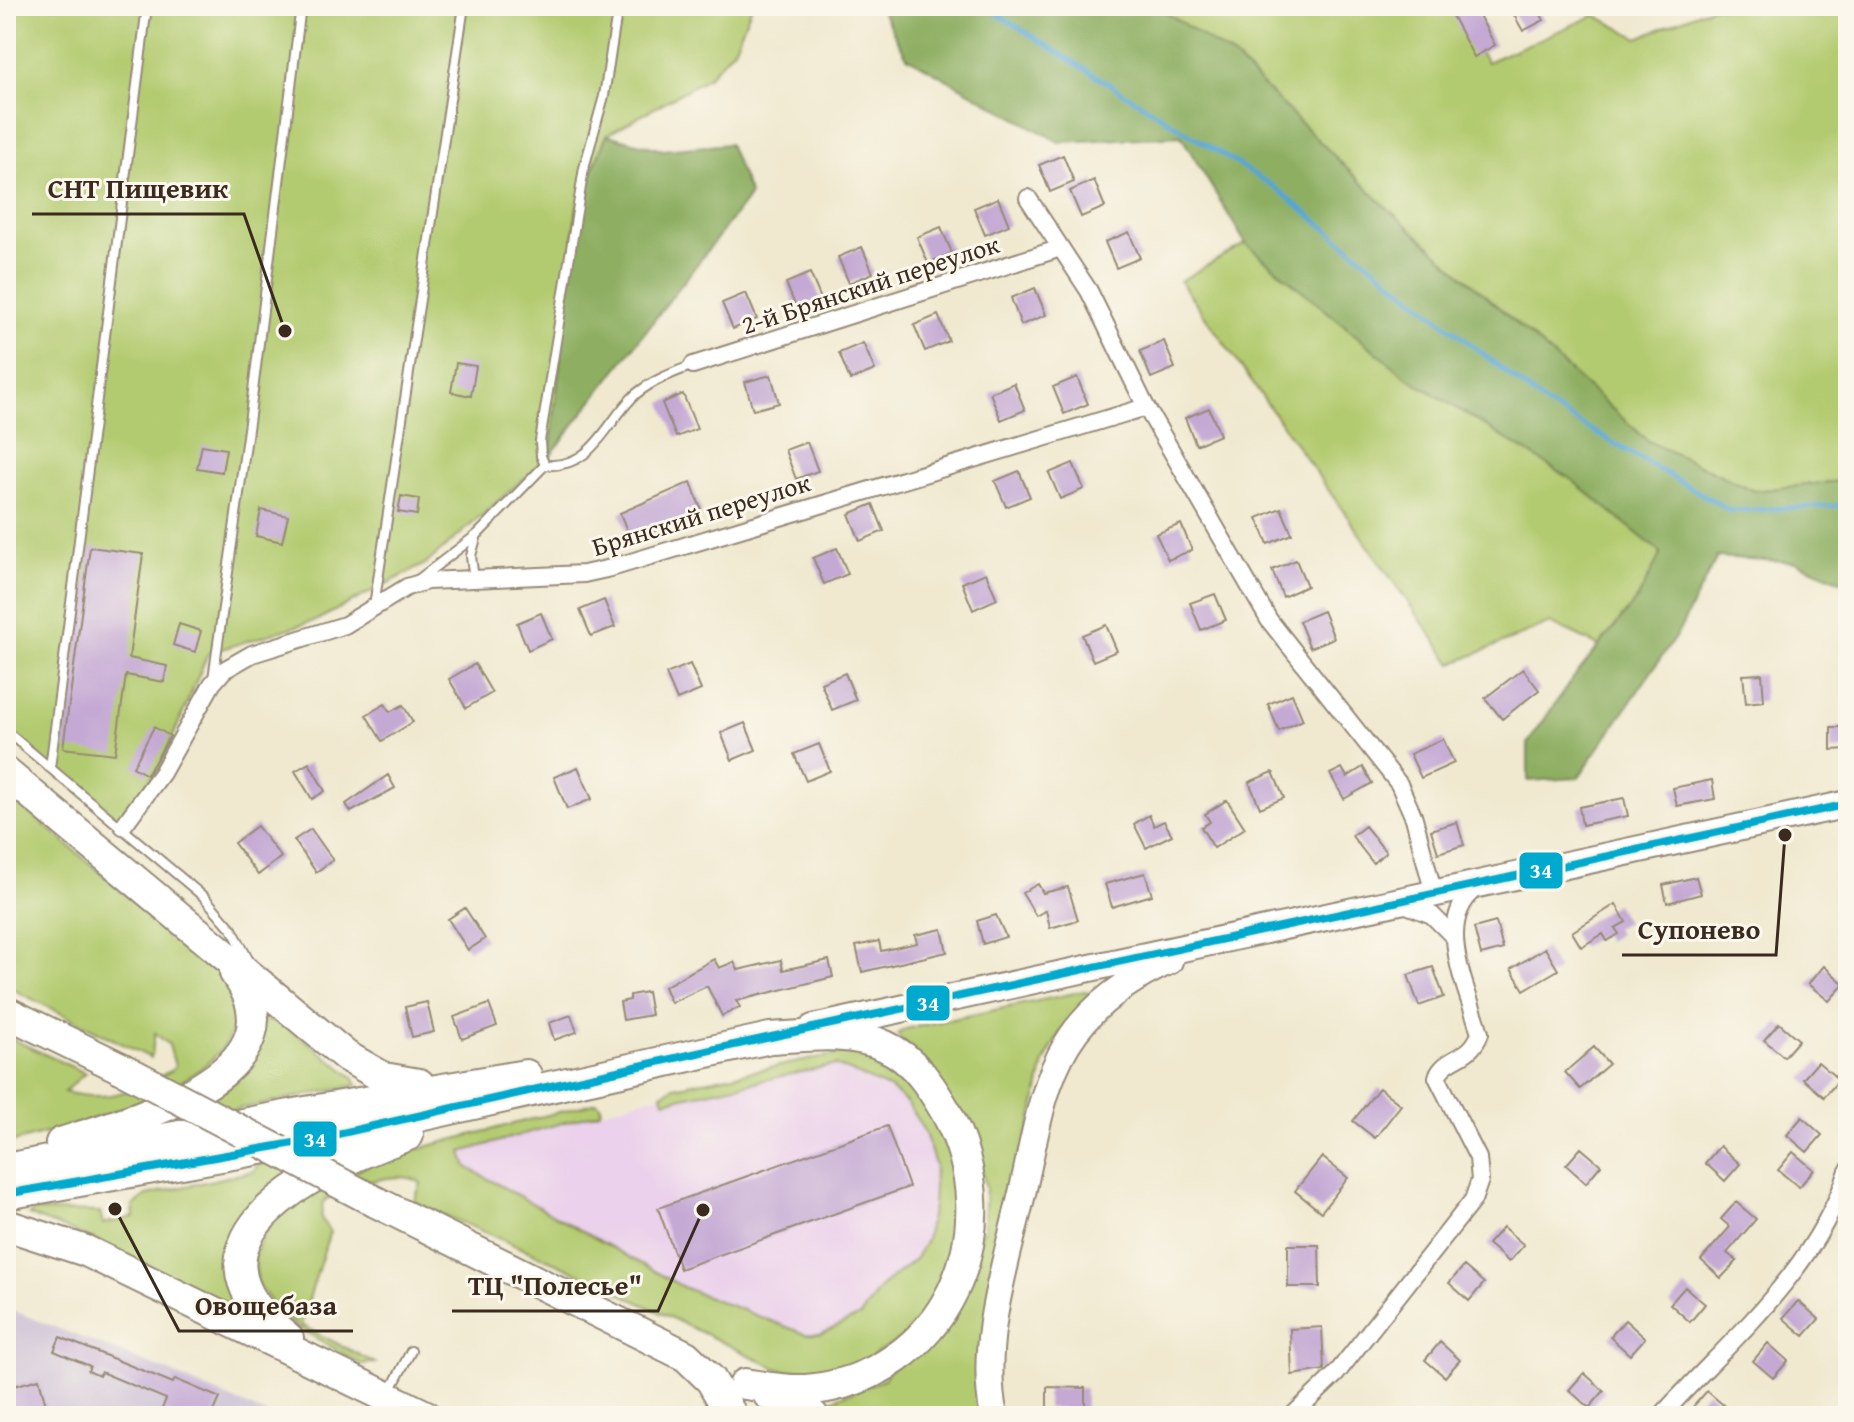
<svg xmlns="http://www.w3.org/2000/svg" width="1854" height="1422" viewBox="0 0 1854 1422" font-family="'Gentium Book Plus',serif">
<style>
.built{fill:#ebd1eb}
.industrial{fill:#cbbfd5}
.green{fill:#b3cb6f;stroke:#777a46;stroke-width:2}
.forest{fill:#8eaf62;stroke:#646c40;stroke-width:2}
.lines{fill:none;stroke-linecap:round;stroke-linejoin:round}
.stream{stroke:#56a5d0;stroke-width:5}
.building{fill:#c4a9d4}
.lane-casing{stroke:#968a77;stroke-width:12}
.street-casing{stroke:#968a77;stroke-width:20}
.primary-casing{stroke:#968a77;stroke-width:30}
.highway-casing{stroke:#968a77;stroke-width:34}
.lane{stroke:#fff;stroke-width:8}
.street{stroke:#fff;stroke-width:16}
.primary{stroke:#fff;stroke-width:26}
.highway{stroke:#fff;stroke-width:30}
.highway-bridge-casing{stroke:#968a77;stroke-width:34;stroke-linecap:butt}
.highway-bridge{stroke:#fff;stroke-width:30}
.bus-1-casing{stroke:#fbf7ec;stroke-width:14}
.bus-1{stroke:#00a9ce;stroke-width:8}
.labels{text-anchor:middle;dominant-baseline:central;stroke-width:6;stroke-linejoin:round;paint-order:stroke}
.street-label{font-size:26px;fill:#3b2a1e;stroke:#fbf7ec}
.leader{fill:none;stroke:#3b2a1e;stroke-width:3}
.callout-dot{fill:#3b2a1e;stroke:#fbf7ec;stroke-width:3}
.callout-label{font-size:28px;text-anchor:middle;font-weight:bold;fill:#3b2a1e;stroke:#fbf7ec;stroke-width:6;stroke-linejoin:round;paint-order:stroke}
.line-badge{stroke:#fbf7ec;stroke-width:3}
.badge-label{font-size:22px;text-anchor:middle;font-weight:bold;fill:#fff}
</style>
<rect width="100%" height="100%" fill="#fbf7ec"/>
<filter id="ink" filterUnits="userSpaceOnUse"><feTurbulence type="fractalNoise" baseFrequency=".0125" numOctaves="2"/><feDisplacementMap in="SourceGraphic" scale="16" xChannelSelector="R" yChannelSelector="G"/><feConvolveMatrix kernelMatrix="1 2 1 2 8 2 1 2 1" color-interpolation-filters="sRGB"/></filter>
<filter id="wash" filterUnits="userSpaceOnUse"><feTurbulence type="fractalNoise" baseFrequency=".006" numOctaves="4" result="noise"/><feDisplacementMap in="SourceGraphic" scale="32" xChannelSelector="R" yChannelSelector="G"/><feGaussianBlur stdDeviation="1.8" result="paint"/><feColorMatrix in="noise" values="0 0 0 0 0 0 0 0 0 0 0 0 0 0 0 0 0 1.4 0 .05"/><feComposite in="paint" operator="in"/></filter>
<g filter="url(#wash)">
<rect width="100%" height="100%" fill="#f0e9d0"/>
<path class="built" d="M836,1065L891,1089L908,1103L925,1133L935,1165V1186L926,1240L916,1258L881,1287L860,1316L820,1334L792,1331L684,1288L467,1167L461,1152L662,1094L665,1101Z"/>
<path class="industrial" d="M6,1308L162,1369L271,1416H6Z"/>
<path class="green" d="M6,6H752L734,49L707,78L607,135L577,207L550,456L427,563L317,620L208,653L160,768L125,808L123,826L6,733Z
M1156,6H1449L1487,62L1595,15L1638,38L1714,6L1848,11V480L1754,491L1648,441L1384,205L1235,58Z
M1246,243L1405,376L1572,480L1662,553L1638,598L1599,646L1550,623L1452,664L1180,281Z
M6,792L218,973C299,1075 66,1127 6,1144V1036L85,1073L64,1092C111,1103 129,1091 171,1071L175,1066L169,1045L155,1033L151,1058L6,986Z
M1084,991L1088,992L1090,999L1061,1031L1044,1062L977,1379L981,1416H867L831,1400L884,1379L984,1230L986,1189L977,1147L967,1125L897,1034L906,1029Z
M270,1013L353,1077L357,1085L160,1125C176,1106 211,1103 231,1085C252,1066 252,1034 270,1013Z
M844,1053L870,1055L894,1066L923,1099L951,1153L962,1216L940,1291L902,1338L864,1360L822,1375H799L776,1368L561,1265L414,1202L421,1183C399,1168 342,1187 323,1202L321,1218L330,1231L301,1325L375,1363L361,1364L304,1331L281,1314L258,1285L254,1256L273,1216L379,1159L597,1102L601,1106L600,1112L462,1152L467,1167L685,1288L805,1334H821L860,1316L881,1287L916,1258L926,1240L933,1206L935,1165L925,1133L908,1104L891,1089L836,1065L664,1101L662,1094L674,1087Z
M334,1148L336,1150C298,1169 231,1198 229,1249C229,1268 239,1292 243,1311L93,1239L29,1215L33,1211L100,1212L103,1224L134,1217L133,1206L147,1195L254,1171L257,1165Z"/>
<path class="forest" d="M879,6H1156L1235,58L1384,205L1648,441L1754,491L1848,480V584L1796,562L1717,557L1678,633L1578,778L1528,781V743L1570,682L1638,598L1661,553L1572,480L1405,376L1246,244L1181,136L1059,142L907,57Z
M607,135L663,150L729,144L750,195L550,456L577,207Z"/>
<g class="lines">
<path class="stream" d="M984,6L1273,186L1543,402L1731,511L1848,505"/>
</g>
<g id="blocks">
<path class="building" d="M1447,6H1474L1495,45L1474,57Z
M1509,6H1536L1544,20L1523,31Z
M1063,155L1074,182L1050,192L1039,165Z
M1094,180L1105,207L1081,217L1070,191Z
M998,198L1009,225L985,235L974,208Z
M941,227L952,253L928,263L917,237Z
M1129,232L1140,258L1116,268L1105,242Z
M862,247L873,273L849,283L838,257Z
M810,273L821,299L797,310L786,283Z
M1035,288L1046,315L1021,325L1011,298Z
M746,293L757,319L733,329L722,303Z
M938,315L949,341L925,351L914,325Z
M1164,341L1175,368L1151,378L1140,351Z
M863,343L875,370L850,380L839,353Z
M456,363L476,366L471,396L451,392Z
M771,375L779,403L753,410L745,382Z
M1077,377L1088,404L1064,414L1053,387Z
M1014,383L1025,410L1001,420L990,393Z
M683,394L697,429L676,437L662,403Z
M1209,408L1220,435L1196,445L1185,418Z
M807,442L818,471L796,479L785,450Z
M202,445L226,449L222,472L197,468Z
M1073,463L1084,489L1060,499L1049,473Z
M1019,471L1030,497L1006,507L995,481Z
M691,482L702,512L631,541L620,513Z
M401,496L419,499L417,515L398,512Z
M873,504L884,531L860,541L849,514Z
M1281,508L1292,534L1268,544L1257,518Z
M261,510L288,516L282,542L256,536Z
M1181,524L1192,550L1168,560L1156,534Z
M90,547L143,554L129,658L167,666L164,682L126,675L115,754L63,748Z
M837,548L848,574L824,584L813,558Z
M1296,560L1307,586L1283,597L1272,570Z
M986,573L997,599L973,610L962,583Z
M1215,594L1226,620L1201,630L1190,603Z
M604,600L615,627L591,636L580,610Z
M1323,611L1334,638L1310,648L1299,621Z
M541,613L552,639L528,650L517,623Z
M179,624L201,631L195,652L173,645Z
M1106,625L1117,651L1093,661L1082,635Z
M475,664L492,693L466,708L449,679Z
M690,664L701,690L677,700L666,674Z
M1523,669L1539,690L1502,719L1485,698Z
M845,673L856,700L832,710L821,683Z
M1762,674L1764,701L1746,703L1743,675Z
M1292,694L1303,720L1279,731L1268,704Z
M385,704L390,712L403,705L413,722L382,741L366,715Z
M745,723L756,750L732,760L721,733Z
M154,727L170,736L147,775L133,767Z
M1831,727H1848V749L1831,750Z
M1443,739L1454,763L1421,778L1410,754Z
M819,744L830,771L806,781L794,754Z
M309,763L325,791L312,799L295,771Z
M578,767L592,799L567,809L554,777Z
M1363,767L1372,783L1344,799L1330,774L1342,768L1347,777Z
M1273,772L1284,798L1260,808L1249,782Z
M388,775L395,788L351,812L346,804Z
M1712,780L1715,799L1677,806L1673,788Z
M1624,798L1628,816L1582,825L1579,807Z
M1227,800L1245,828L1214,848L1201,827L1210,822L1205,814Z
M1149,815L1154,826L1164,821L1172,835L1146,848L1134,824Z
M1457,822L1464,845L1438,853L1431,830Z
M257,826L281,857L258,875L234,843Z
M1365,826L1386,852L1373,863L1352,836Z
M311,829L333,860L316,872L294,840Z
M1145,873L1152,895L1112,907L1105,884Z
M1696,877L1701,894L1667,903L1663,885Z
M1038,884L1043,893L1068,887L1078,920L1050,928L1046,910L1036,916L1022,893Z
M1616,904L1626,922L1615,928L1619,934L1607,941L1603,934L1581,947L1572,932Z
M465,908L485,939L468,950L448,919Z
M996,915L1006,937L983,944L977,921Z
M1496,922L1503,949L1481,955L1474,928Z
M942,929L947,952L862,972L856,946L879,941L881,951L917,943L915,935Z
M1545,948L1558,970L1524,990L1511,969Z
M714,959L719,968L734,962L738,970L781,960L783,970L829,960L833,977L736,1001L740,1007L722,1016L707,986L671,1003L664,987Z
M1824,966L1844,984L1829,1001L1808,984Z
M1433,967L1444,997L1419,1006L1408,975Z
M647,992L651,1015L623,1020L620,1002L630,1000V995Z
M427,1002L434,1032L412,1037L405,1007Z
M489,1004L497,1026L462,1039L454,1017Z
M571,1015L577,1032L554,1040L549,1023Z
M1779,1023L1799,1040L1784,1057L1764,1040Z
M1594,1047L1609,1064L1580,1089L1565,1072Z
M1818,1062L1839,1080L1824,1097L1803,1079Z
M1379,1088L1401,1105L1375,1138L1353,1121Z
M1802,1117L1822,1135L1807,1152L1787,1135Z
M887,1126L909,1187L680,1269L658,1208Z
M1720,1146L1740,1164L1725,1181L1705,1163Z
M1581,1148L1601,1165L1586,1183L1566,1165Z
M1793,1152L1814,1170L1799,1187L1778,1170Z
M1322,1157L1348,1178L1321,1212L1295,1191Z
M1736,1202L1756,1219L1727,1253L1737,1261L1721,1278L1701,1260L1730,1227L1721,1219Z
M1503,1227L1524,1245L1509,1262L1488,1244Z
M1288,1245H1319L1320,1287H1288Z
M1464,1266L1484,1283L1469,1301L1449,1283Z
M1685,1287L1705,1304L1690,1322L1670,1304Z
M1798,1301L1819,1319L1804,1336L1783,1318Z
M1625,1320L1645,1338L1630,1355L1610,1337Z
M1322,1327L1324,1370L1292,1375L1290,1329Z
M60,1337L173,1383L175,1379L220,1398L212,1416H179L162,1409L166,1399L101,1372L99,1376L88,1371L90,1366L54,1351Z
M1440,1342L1460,1360L1445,1377L1425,1360Z
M1768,1343L1788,1361L1773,1378L1753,1361Z
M1584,1373L1604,1391L1589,1408L1569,1390Z
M39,1379L47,1409L6,1416V1388Z
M1047,1387L1085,1388V1416H1064V1408H1047Z
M1707,1391L1728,1409L1722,1416H1701L1692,1408Z"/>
</g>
</g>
<g filter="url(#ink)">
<use href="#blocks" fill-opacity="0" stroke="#968a77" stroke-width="2"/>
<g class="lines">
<g class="lane-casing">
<path id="lane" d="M618,6L604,96L584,168L540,441L541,456L545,465C594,469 606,421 636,394C653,380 673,373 693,365
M419,579L478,534L545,465
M474,580L471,556L476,538
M374,606L464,6
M213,679L250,415L301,6
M6,731L204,897L232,929L248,959
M50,768L147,6
M389,1393L411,1351"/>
</g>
<g class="street-casing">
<path id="street" d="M1028,198L1089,291L1146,407L1269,620L1399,784L1414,818L1434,894
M693,365L1061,248
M123,826L162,773L212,684L224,670L252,654L345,625L407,587L427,581L584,574L611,568L1146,407
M1404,904L1432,915L1454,937
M1292,1416L1336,1374L1473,1200L1480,1180L1478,1158L1437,1077C1446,1055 1471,1061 1480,1033C1468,989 1432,921 1477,888
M1661,1416C1731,1339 1814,1273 1848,1171"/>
</g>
<g class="primary-casing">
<path id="primary" d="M813,1028L1848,804
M994,1416C978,1341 1007,1262 1023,1189C1034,1141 1041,1087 1067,1044C1090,1006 1130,979 1169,961"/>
</g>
<g class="highway-casing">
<path id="highway" d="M6,773L346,1056L384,1078L419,1084
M6,1012L121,1068
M61,1143C125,1122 311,1074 235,973
M6,1169L306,1112L526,1075
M6,1194L311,1140L770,1038C807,1036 851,1030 885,1046C914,1059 931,1086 946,1112C1011,1230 946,1378 806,1390C785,1391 765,1387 745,1384
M376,1202L686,1356L711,1380L732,1416
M6,1225L86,1251L426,1416
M288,1338C159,1237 324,1165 408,1135
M768,1394L813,1416"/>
</g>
<use href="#lane" class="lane"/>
<use href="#street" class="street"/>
<use href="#primary" class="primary"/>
<use href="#highway" class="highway"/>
<g class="highway-bridge-casing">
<path id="highway-bridge" d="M121,1068L376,1202"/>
</g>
<use href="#highway-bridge" class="highway-bridge"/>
<g class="bus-1-casing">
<path id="bus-1" d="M6,1194L311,1140L711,1050L1848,804"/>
</g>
<use href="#bus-1" class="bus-1"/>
</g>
</g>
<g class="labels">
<g class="street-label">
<text transform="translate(870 284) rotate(-18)">2-й Брянский переулок</text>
<text transform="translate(701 514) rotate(-17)">Брянский переулок</text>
</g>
</g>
<path class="leader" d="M285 331L244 214H32M1785 835L1776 955H1622M703 1210L658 1311H452M115 1209L179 1331H353"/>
<g class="callout-dot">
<circle cx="285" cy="331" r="8"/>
<circle cx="1785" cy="835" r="8"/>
<circle cx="703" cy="1210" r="8"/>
<circle cx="115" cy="1209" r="8"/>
</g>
<g class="callout-label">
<text x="138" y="198">СНТ Пищевик</text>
<text x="1699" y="939">Супонево</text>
<text x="555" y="1295">ТЦ "Полесье"</text>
<text x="266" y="1315">Овощебаза</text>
</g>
<g class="line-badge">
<rect x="1518" y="851" width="46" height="39" rx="8" fill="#00a9ce"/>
<rect x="905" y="984" width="46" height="38" rx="8" fill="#00a9ce"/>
<rect x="292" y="1120" width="46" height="38" rx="8" fill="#00a9ce"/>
</g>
<g class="badge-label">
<text x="1541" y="878">34</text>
<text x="928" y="1011">34</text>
<text x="315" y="1147">34</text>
</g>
<rect width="1854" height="1422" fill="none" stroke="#fbf7ec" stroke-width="32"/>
</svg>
